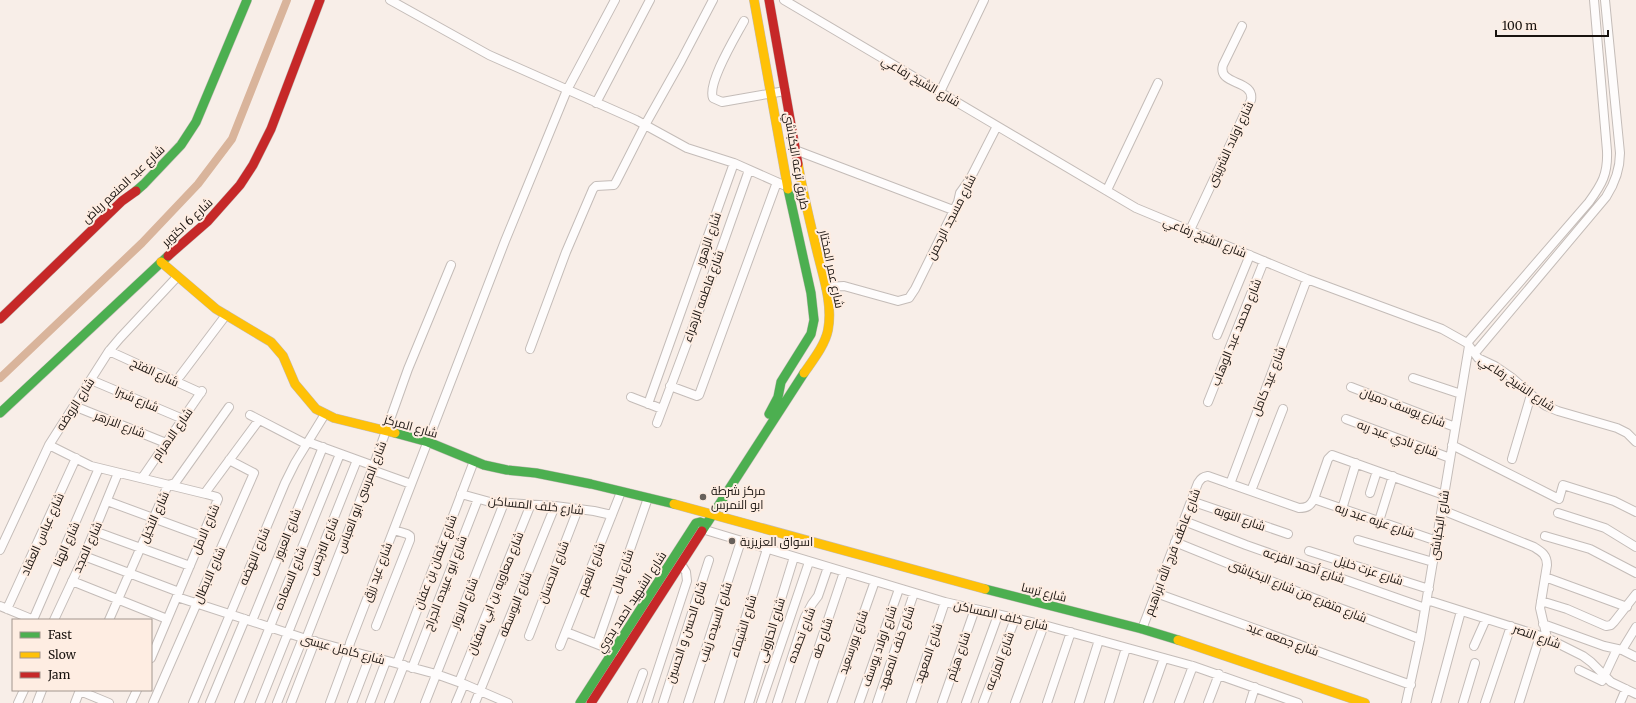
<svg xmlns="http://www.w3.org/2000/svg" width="1636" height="703" viewBox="0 0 1636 703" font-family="Merriweather,Cairo,serif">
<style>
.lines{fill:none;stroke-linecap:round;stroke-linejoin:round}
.canal{stroke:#d9b49b;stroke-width:8}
.street-casing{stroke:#c4bcb8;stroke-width:10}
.fast-casing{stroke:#c4bcb8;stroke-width:10}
.slow-casing{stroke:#c4bcb8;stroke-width:10}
.jam-casing{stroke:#c4bcb8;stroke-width:10}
.street{stroke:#fefcfc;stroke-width:8}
.fast{stroke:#4caf50;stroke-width:9}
.slow{stroke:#ffc107;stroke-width:9}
.jam{stroke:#c62828;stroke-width:9}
.poi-dot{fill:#67605b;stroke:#feede2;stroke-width:1.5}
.labels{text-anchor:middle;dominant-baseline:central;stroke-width:4;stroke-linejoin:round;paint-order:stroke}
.street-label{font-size:12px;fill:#19130f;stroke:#feede2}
.poi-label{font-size:12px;fill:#19130f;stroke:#feede2;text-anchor:start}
</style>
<rect width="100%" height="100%" fill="#f8eee8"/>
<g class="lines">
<path class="canal" d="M0,378L142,243L198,184L232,139L287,0"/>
<g class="street-casing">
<path id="street" d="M390,0L489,55L636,120L687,148L734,163L788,187
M784,0L1136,208L1307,279L1442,329L1467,343L1478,358L1495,366L1511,377L1535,398L1546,406L1558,411L1617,428L1627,433L1636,442
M744,21C736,36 707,83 713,98L722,102L785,91
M940,92L984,0
M596,103L650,0
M795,150L953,210
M1107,190L1158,83
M1190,230L1251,100C1255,79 1217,86 1223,65L1242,26
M826,287L844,286L898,301L909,298L915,289L958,202L960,193L970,179L997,126
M1217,335L1250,255
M1467,343L1589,202C1602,184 1608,174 1607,151L1594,0
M530,349L566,252L593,189L596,186L614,185L616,182L645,125L681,61L713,0
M109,351L201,393
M1475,353L1606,197C1615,183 1620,170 1620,153L1605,0
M180,376L226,315
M1413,378L1461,394
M91,380L183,419
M670,386L697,396L699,395L777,182
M1351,387L1455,427
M631,397L662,409
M1208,402L1264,261
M648,404L734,163
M74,406L166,443
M250,415L306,444
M1346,419L1450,458
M657,423L706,292L749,170
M308,442L374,466
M49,445L91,466L206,494
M1452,445L1559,499L1563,485L1614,501L1636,512
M1512,459L1531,395
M372,470L411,484
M142,478L202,391
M1230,484L1307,279
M1251,491L1283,409
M1370,493L1377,471
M461,494L490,502L555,506L594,511L612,515
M1314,499L1437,541
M107,501L202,536
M1191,501L1288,534
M1342,509L1356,463
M1442,510L1534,547C1542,552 1547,555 1547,565L1540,608L1547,638
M1558,513L1605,528L1636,547
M1184,521L1246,545L1425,608
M1379,521L1393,476
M702,529L945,602L1044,625L1193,666L1298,703
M94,531L190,566
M1545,536L1590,549L1636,573
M1358,540L1433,562
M1175,542L1308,596L1420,639
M0,550L49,445L109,351L120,338L177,277
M1309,551L1429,589
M84,556L179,592
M1545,577L1627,607
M72,581L167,619
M1156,593L1411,685
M177,597L306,639L436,674L464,684L508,703
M1427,600L1547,638L1583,656L1591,662L1611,682L1636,694
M1541,601L1567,609L1606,626L1611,625L1614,622L1636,594
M0,606L34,620
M7,609L76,458
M33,620L99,468
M54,620L84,556L118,473
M109,620L168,485L175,483L229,407
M252,621L323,447
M1543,624L1604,646L1622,650L1636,657
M376,626L410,540V536L407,534L394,530
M1142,629L1198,483C1201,478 1203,477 1208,476L1299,508C1307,508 1310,506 1314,499L1328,459L1332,455L1444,495
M566,632L617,652
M529,636L578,509
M306,639L372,470L408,369L451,265
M597,644L648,498
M560,646L621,492
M1474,646L1486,619
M1622,650L1636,627
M151,658L218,499L217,497L206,494L205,493L259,420
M397,663L474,461
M412,668L478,499
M1579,670L1602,681L1617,649
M459,682L531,504
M80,691L109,703
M18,703L24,690
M37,703L42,690
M75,703L80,690
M131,703L137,690
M153,703L254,473L229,460
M193,703L285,483L295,463L325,414
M210,703L245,619
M239,703L340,454
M260,703L357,460
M277,703L303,638
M291,703L315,641
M330,703L347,657L350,643L505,241L567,90L615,0
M352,703L370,656
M370,703L386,661
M389,703L404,665
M425,703L504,503
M456,703L464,684
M475,703L555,506
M632,703L643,673
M647,703L687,581L686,572L681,564
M663,703L709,560
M688,703L741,541
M719,703L767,549
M749,703L794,557
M761,703L809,562
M777,703L805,617L812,604L818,596L828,567
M800,703L844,572
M832,703L875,581
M859,703L899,589
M877,703L914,593
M911,703L945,602
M942,703L975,609
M966,703L998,615
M983,703L1015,619
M1015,703L1044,625
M1047,703L1071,632
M1079,703L1099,640
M1109,703L1126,648
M1148,703L1164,658
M1179,703L1193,666
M1208,703L1219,674
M1250,703L1255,687
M1406,703L1420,639L1469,346
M1436,703L1461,611
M1463,703L1475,663
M1485,703L1511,626
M1519,703L1540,636
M1620,703L1626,689"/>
</g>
<g class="fast-casing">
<path id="fast" d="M136,191L144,184L181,145L196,122L247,0
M0,413L168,256
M769,414L778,397L781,382L811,334L814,320L811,293L788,189
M395,433L428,442L484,465L507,470L536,473L591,484L674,504
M702,531L804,373
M985,589L1142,629L1178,640
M580,703L696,523L700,522L706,524"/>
</g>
<g class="slow-casing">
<path id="slow" d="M754,0L788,189
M798,164C803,194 810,222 817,251C823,276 833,304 828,330C825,345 813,360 804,373
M161,262L216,309L271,342L283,356L295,384L316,409L334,418L395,433
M674,504L985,589
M1178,640L1365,703"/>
</g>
<g class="jam-casing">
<path id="jam" d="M769,0L798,164
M168,256L208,221L240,185L253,165L271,129L320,0
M0,319L122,201L136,191
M591,703L702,531"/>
</g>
<use href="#street" class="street"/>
<use href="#fast" class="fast"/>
<use href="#slow" class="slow"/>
<use href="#jam" class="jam"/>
</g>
<g class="poi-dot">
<circle cx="703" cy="497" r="4"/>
<circle cx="732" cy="541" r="4"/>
</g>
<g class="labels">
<g class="street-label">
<text transform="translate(921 81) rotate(30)">شارع الشيخ رفاعي</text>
<text transform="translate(1230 144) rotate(-65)">شارع اولاد الشربينى</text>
<text transform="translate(797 161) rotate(80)">طريق ترعه البكباشي</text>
<text transform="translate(123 184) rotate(-43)">شارع عبد المنعم رياض</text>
<text transform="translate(951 217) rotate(-63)">شارع مسجد الرحمن</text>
<text transform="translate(187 222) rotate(-43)">شارع 6 اكتوبر</text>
<text transform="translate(1205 237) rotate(22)">شارع الشيخ رفاعي</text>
<text transform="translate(708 239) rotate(-71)">شارع الزهور</text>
<text transform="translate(832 269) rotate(78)">شارع عمر المختار</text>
<text transform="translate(703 296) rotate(-70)">شارع فاطمه الزهراء</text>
<text transform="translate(1236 332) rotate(-68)">شارع محمد عبد الوهاب</text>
<text transform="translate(155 372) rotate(25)">شارع الفتح</text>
<text transform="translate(1268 381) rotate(-69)">شارع عيد كامل</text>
<text transform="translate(1517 383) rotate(34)">شارع الشيخ رفاعي</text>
<text transform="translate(137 399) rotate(23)">شارع شبرا</text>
<text transform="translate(75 404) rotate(-57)">شارع الروضه</text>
<text transform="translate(1403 407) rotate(21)">شارع يوسف دميان</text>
<text transform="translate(120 424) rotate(21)">شارع الازهر</text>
<text transform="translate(411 426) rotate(16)">شارع المركز</text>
<text transform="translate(172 434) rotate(-55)">شارع الاهرام</text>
<text transform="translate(1398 438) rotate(20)">شارع نادي عبد ربه</text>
<text transform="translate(361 497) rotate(-69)">شارع المرسى ابو العباس</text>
<text transform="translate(536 505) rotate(6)">شارع خلف المساكن</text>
<text transform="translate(154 517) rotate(-66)">شارع النخيل</text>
<text transform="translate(1240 518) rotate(19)">شارع التوبه</text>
<text transform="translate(1375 520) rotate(19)">شارع عزبه عبد ربه</text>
<text transform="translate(1439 525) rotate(-81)">شارع البكباشى</text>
<text transform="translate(205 529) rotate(-67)">شارع الامل</text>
<text transform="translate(42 534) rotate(-66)">شارع عباس العقاد</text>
<text transform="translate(287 534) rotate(-68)">شارع العبور</text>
<text transform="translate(66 544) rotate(-66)">شارع الهنا</text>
<text transform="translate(323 546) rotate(-68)">شارع النرجس</text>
<text transform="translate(87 547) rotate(-66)">شارع المجد</text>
<text transform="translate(1172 552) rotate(-69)">شارع عاطف فرج الله ابراهيم</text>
<text transform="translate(254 556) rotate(-67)">شارع النهضه</text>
<text transform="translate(435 562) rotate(-69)">شارع عثمان بن عفان</text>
<text transform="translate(1304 565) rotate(19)">شارع أحمد القزعه</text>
<text transform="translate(591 569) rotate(-69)">شارع النعيم</text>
<text transform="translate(1369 570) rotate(18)">شارع عزت خليل</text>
<text transform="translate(622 571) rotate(-71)">شارع بلال</text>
<text transform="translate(377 572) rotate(-69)">شارع عيد رزق</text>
<text transform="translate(553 572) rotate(-69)">شارع الاحسان</text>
<text transform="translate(209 575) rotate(-66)">شارع الابطال</text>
<text transform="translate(290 578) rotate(-68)">شارع السعاده</text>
<text transform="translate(445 583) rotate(-69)">شارع ابو عبيده الجراح</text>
<text transform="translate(1298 591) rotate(22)">شارع متفرع من شارع البكباشى</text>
<text transform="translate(1044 592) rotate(14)">شارع ترسا</text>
<text transform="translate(495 593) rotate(-68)">شارع معاويه بن ابي سفيان</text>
<text transform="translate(631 602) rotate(-57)">شارع الشهيد احمد بدوي</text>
<text transform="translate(464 603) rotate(-68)">شارع الانوار</text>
<text transform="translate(515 604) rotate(-68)">شارع البوسطه</text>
<text transform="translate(1001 615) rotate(13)">شارع خلف المساكن</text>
<text transform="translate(715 622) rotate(-72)">شارع السيده زينب</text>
<text transform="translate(743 626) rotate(-73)">شارع الشيماء</text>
<text transform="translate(771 630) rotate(-73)">شارع الحارونى</text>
<text transform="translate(686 632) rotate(-72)">شارع الحسن و الحسين</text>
<text transform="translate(801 635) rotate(-69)">شارع نحمده</text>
<text transform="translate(1537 636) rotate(20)">شارع النصر</text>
<text transform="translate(822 638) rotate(-72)">شارع طه</text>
<text transform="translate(1283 639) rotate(20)">شارع جمعه عيد</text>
<text transform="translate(853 642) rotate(-71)">شارع بورسعيد</text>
<text transform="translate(879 646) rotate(-71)">شارع اولاد يوسف</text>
<text transform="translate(896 648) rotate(-71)">شارع خلف المعهد</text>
<text transform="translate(343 649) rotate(15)">شارع كامل عيسى</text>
<text transform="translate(928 653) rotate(-71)">شارع المعهد</text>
<text transform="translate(958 656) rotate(-71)">شارع هيثم</text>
<text transform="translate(999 661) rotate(-69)">شارع المزرعه</text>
</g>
<g class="poi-label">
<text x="711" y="490">مركز شرطة<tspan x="711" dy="14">ابو النمرس</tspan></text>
<text x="740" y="541">اسواق العزيزية</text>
</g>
</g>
<rect x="12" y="619" width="140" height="72" fill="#feede2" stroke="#a2968e"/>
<rect x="20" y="632" width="20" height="6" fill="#4caf50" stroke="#a2968e"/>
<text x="48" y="639" font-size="12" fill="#19130f">Fast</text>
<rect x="20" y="652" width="20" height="6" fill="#ffc107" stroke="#a2968e"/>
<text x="48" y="659" font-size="12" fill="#19130f">Slow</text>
<rect x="20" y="672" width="20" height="6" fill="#c62828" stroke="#a2968e"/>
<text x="48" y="679" font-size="12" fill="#19130f">Jam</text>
<path d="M1496 30v6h112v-6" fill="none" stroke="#19130f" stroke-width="2"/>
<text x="1502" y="30" font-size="12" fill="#19130f" stroke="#feede2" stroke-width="3" paint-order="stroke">100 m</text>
</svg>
